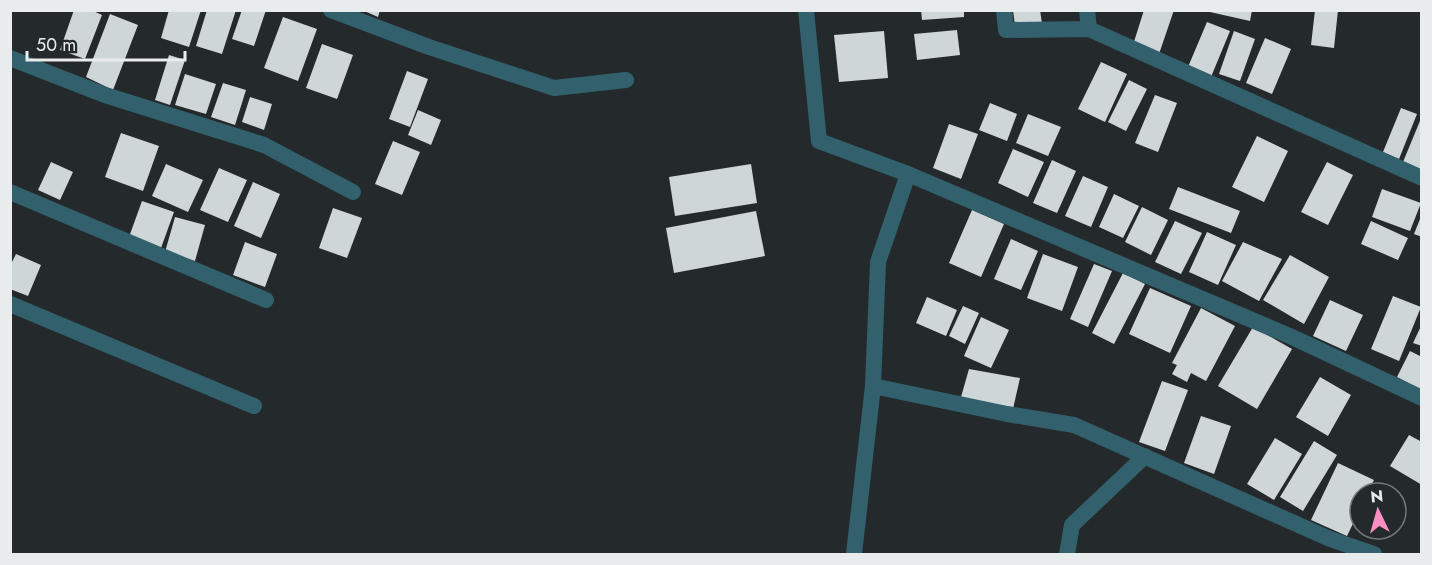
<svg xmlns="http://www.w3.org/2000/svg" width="1432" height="565" viewBox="0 0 1432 565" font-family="Jost,sans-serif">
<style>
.building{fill:#cfd6d8}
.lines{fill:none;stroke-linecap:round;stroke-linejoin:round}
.street{stroke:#32616d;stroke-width:16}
</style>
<rect width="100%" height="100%" fill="#242a2b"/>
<path class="building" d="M74,10H91L102,15L85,59L60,50Z
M169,10H201L189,47L161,38Z
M207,10H236L222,54L196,46Z
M242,10H266L254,46L232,39Z
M362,10H380L378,17Z
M921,10H964V17L922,20Z
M1013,10H1040L1042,24L1015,26Z
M1144,10H1174L1159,54L1133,45Z
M1201,10H1252L1250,21Z
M1315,10H1338L1334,48L1311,45Z
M110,14L138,25L113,90L86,77Z
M283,17L317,29L298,81L264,68Z
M1207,22L1230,31L1211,77L1188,67Z
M957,30L960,55L917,60L914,34Z
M884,31L888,78L839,82L834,35Z
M1234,31L1255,39L1240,81L1219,74Z
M1265,38L1291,49L1272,94L1246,83Z
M322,44L353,55L337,99L306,88Z
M169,55L185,60L170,105L155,100Z
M1101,62L1127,74L1105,122L1078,109Z
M407,71L428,79L410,127L389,119Z
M185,74L216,84L206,114L175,105Z
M1129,80L1147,89L1126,131L1108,122Z
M223,83L246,90L235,125L211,117Z
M1155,95L1177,103L1158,152L1135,143Z
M250,97L272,104L264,130L242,122Z
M990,103L1017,114L1007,141L979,130Z
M1401,108L1417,114L1399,159L1383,152Z
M418,110L441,120L431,145L408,135Z
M1028,114L1061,127L1048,156L1016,143Z
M1422,116V170L1403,162Z
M949,124L978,134L961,179L933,168Z
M121,133L159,146L143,191L105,177Z
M1257,136L1288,151L1264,202L1232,187Z
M393,141L420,152L402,195L375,184Z
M1013,149L1044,162L1028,197L998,183Z
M1052,160L1076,171L1057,213L1033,203Z
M51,162L73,172L60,200L38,190Z
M1327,162L1353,175L1328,225L1301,212Z
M166,164L203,180L188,212L152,196Z
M751,164L757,203L675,216L669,177Z
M219,168L247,180L228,222L200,210Z
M1083,176L1108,187L1091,227L1065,216Z
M253,182L280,194L261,238L234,226Z
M1178,187L1240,211L1231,233L1169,209Z
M1382,189L1421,203L1410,231L1372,217Z
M1114,194L1139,206L1123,238L1099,227Z
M142,201L174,212L161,248L129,237Z
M1142,207L1168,220L1151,255L1125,242Z
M333,208L362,218L347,258L319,248Z
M972,210L1004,224L981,277L949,263Z
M756,211L765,256L674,273L666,228Z
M1422,214V237L1414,234Z
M175,217L205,225L195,261L165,252Z
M1175,221L1202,233L1181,274L1155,262Z
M1371,221L1408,238L1398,260L1361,244Z
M1207,232L1236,245L1218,285L1189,272Z
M1011,239L1038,251L1021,290L994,279Z
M245,242L277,254L265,287L233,275Z
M1243,242L1282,259L1259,301L1222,281Z
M16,254L41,265L28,296L10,289V266Z
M1043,254L1078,267L1062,311L1027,298Z
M1290,255L1329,277L1304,324L1263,300Z
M1094,264L1112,271L1088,327L1070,319Z
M1123,273L1145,284L1114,344L1092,333Z
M1150,288L1191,306L1170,353L1129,334Z
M1393,296L1421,307L1399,361L1371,349Z
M927,297L957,310L946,336L916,323Z
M1330,300L1363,315L1346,351L1313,336Z
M963,306L979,313L965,344L949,336Z
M1201,308L1235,326L1206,381L1191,373L1187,382L1172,374L1177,365L1172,363Z
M981,317L1009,330L991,368L964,356Z
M1422,324V346L1413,343Z
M1253,327L1292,349L1257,409L1218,386Z
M1410,351L1422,357V390L1397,377Z
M969,369L1020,378L1013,409L961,397Z
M1320,377L1351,395L1328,436L1296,417Z
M1162,381L1188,390L1165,451L1139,442Z
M1201,416L1231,426L1214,474L1184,463Z
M1409,435L1422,442V485L1390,466Z
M1275,438L1302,454L1274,500L1247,484Z
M1314,441L1337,455L1303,511L1280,497Z
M1338,463L1374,480L1367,493H1360V509L1347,536L1311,520Z"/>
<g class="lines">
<path class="street" d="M331,10L429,47L554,88L626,80
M806,10L819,141L908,174
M1004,10L1006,30L1089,29L1422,178
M1087,10L1089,29
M10,58L105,95L264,145L353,192
M10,192L266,300
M10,304L254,406
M873,386L1007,414L1074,425L1330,539L1374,554
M854,554L873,386L878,262L908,174L1292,337L1422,398
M1067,554L1072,525L1145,456"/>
</g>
<rect width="1432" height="565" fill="none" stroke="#e9eced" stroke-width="24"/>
<g transform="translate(1378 511) rotate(355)"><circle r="28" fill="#242a2b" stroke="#737879" stroke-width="1.5"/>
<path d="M0-4.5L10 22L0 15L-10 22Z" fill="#fc8fc2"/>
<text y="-9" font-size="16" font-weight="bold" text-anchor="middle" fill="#e9eced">N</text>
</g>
<path d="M27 51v9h158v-9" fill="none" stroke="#e9eced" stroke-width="3"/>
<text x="36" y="51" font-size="18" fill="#e9eced" stroke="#242a2b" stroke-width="4.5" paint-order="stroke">50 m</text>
</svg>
